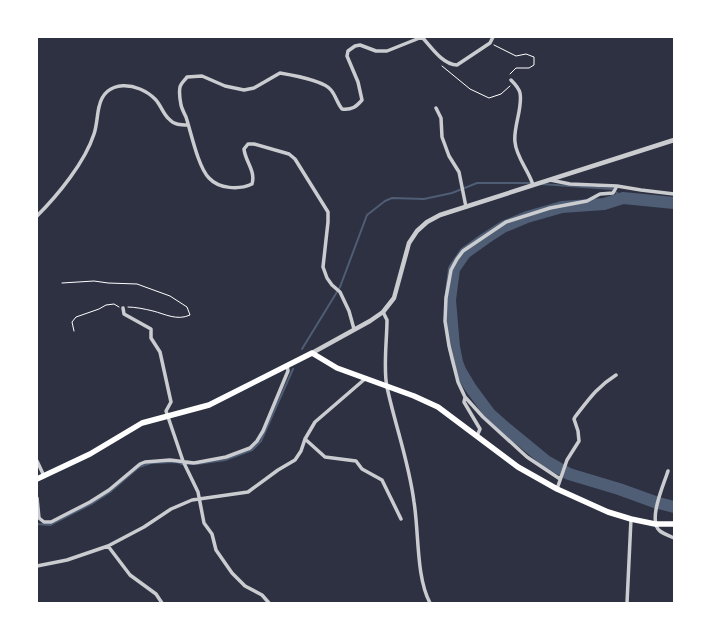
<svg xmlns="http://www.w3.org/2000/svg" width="711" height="640" viewBox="0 0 711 640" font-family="'PT Sans Narrow',sans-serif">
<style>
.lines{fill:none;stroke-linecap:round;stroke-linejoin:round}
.stream{stroke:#4f5d75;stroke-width:2}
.river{stroke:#4f5d75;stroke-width:12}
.path{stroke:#fff;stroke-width:1}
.minor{stroke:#caccd0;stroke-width:3.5}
.tertiary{stroke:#caccd0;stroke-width:4.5}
.secondary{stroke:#fff;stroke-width:5.5}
</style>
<rect width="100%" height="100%" fill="#2d3142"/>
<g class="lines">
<path class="stream" d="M541,184L612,189L623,198
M302,349L340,287L367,215L385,201L392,198L424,199L452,193L477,183H532
M197,464L225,460L252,450L261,441L293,369
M37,524L50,525L93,503L110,492L139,467L151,463L177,462L182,464H193"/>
<path class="river" d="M674,203L623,198L604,204L562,207L527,217L503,227L486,238L465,253L454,269L450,300L454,347L457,362L460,370L470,387L490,414L507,429L546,461L569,474L619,489L655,502L674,507"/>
<path class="path" d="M494,45L516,56L526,54L534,57V65L529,68H516L510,74
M442,66L470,89L489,98L501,94L510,86
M62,283L94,281L108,283L137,284L170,296L187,307L190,315C177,321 165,314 153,311C145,309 135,307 128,307
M74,331L72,322L76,317L99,309L106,305L114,304L119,307"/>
<path class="minor" d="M511,80C515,84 519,88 520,93C523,108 513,127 515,142C516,157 529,171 533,185
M436,108L441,118L442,137L449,156L459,172L466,207
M550,180L570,184L617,186L641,190L674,194
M37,216C58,195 85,162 94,134C97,125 97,115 99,107C105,78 138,82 155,99C161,105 163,114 169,119C174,125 181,125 188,125
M123,308L124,314L151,329V338L160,352L171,402L166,411L183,461L198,492L204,523L212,534L216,550L232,573L245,586L262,595L269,603
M383,312L387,320C387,339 383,369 387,387C395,425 409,462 414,502C419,532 416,577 430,603
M354,329L349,311L340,292L332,285L327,278L323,267L328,222V212L295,159L289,154L254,144H248L244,149C245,161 256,171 252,184C239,190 219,189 209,178C198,167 191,132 186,117C184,113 182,109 181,105C180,100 179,92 180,87C181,83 185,80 187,77L202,76L225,86L244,90L254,88L280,73C292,75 324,81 331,90C336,96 337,103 342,109C352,110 356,107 362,100L358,82L347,56L348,51L355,46L360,45L376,51H387L422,37C431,47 443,65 457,65L490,43L493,37
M465,397L464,402L480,429L477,436
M305,439L325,457L356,461L362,469L382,480L401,519
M37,461L44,476
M668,471C664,484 647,521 660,531C664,534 670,536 674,538
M560,479L527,457L483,417L465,397L458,382L449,346L445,321L446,298L451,270L457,259L463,251L506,222L550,208L587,201L600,194L613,193L617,186
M557,489L567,460L579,441L578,431L574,419L575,417C589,399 597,387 616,375
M37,498L39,518L44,522H51L90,502L109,490L140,464L145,462L170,460L194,463L226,457L250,448L257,441L263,431L288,371L287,365
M108,546L130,575L156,594L162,603
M37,566L67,560L108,546L144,527L171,509L192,500L248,492L278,470L295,460L301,451L305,439L315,422L366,378
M627,603L631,519"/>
<path class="tertiary" d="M312,353L370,321L383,312L394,298L409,243L417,231L427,222L440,215L674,140"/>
<path class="secondary" d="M37,479L90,454L142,423L209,405L312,353L337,368L414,396L438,407L518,467L557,489L608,512L631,519L655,524H674"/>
</g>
<rect width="711" height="640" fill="none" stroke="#ffffff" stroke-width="76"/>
</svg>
